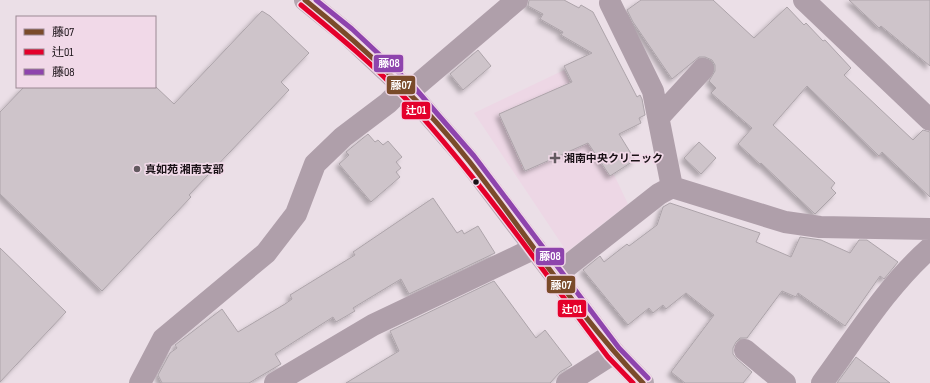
<svg xmlns="http://www.w3.org/2000/svg" width="930" height="383" viewBox="0 0 930 383" font-family="'Sofia Sans Condensed','Noto Sans JP',sans-serif">
<style>
.built{fill:#edd7e5}
.building{fill:#cec4ca;stroke:#ada4aa;filter:url(#shadow)}
.lines{fill:none;stroke-linecap:round;stroke-linejoin:round}
.minor{stroke:#af9faa;stroke-width:22}
.highway{stroke:#b4a6b0;stroke-width:22}
.bus-1-casing{stroke:#f1d9e8;stroke-width:8}
.bus-2-casing{stroke:#f1d9e8;stroke-width:8}
.bus-3-casing{stroke:#f1d9e8;stroke-width:8}
.bus-1{stroke:#7a4b2a;stroke-width:5}
.bus-2{stroke:#e4002b;stroke-width:5}
.bus-3{stroke:#8e44ad;stroke-width:5}
.poi-dot{fill:#62595f;stroke:#f1d9e8;stroke-width:1.5}
.bus-dot{fill:#191116;stroke:#f1d9e8;stroke-width:1.5}
.labels{text-anchor:middle;dominant-baseline:central;stroke-width:3.5;stroke-linejoin:round;paint-order:stroke}
.poi-label{font-size:11px;font-weight:bold;fill:#191116;stroke:#f1d9e8;text-anchor:start}
.line-badge{stroke:#f1d9e8;stroke-width:1.5}
.badge-label{font-size:11px;text-anchor:middle;font-weight:bold;fill:#fff}
</style>
<defs>
<filter id="shadow"><feDropShadow dx="-3.5" dy="3.5" stdDeviation="2" flood-color="#0004"/></filter>
</defs>
<rect width="100%" height="100%" fill="#ebdfe7"/>
<path class="built" d="M564,70L628,204L567,252L474,113Z"/>
<path class="building" d="M529,0H564L579,8L581,5L593,12L637,97L640,95L642,99L645,115L639,118L641,123L619,134L635,160L610,176L588,143L525,171L499,114L572,82L564,66L592,53L561,35L563,32L540,19L543,14L528,6Z
M641,0H713L754,38L787,7L804,25L806,23L823,41L825,40L851,68L844,75L913,140L923,130L930,132V197L882,152L879,156L807,86L773,125L835,183L831,188L836,193L815,214L761,163L760,164L738,144L752,128L711,93L716,88L709,81L715,71V65L712,60L705,57H699L672,79L633,22L627,10Z
M849,0H930V66L881,26L879,28Z
M262,11L270,16L309,53L281,82L289,90L189,195L191,197L102,291L0,194V112L24,87H156L174,104Z
M478,50L491,66L463,90L450,74Z
M368,134L375,142L378,140L383,145L388,141L402,157L396,162L401,168L396,172L400,177L371,202L339,164L349,155L346,152Z
M699,142L716,158L701,174L684,158Z
M433,198L457,233L462,230L464,234L478,226L495,253L409,294L401,279L353,308L355,311L336,322L333,317L275,354L281,364L249,383H162L158,375L170,353L177,348L175,345L222,309L238,332L285,304L292,299L290,295L355,255L353,252Z
M670,203L760,233L756,242L791,257L800,237L821,240L850,253L859,240H867L898,262L884,279L880,276L845,326L798,293L796,297L782,291L747,338H740L736,342L733,348V354L737,359L752,372L743,383H685L671,372L714,315L686,293L666,309L663,305L653,313L649,308L628,325L583,270L600,256L604,262L627,244L629,246L657,225L663,207Z
M0,248L66,312L0,382Z
M494,281L536,338L545,330L572,365L560,372L550,383H346L399,351L390,331Z
M856,357L890,383H837Z"/>
<g class="lines">
<path class="minor" d="M804,0L930,120
M610,3L653,91L672,187
M409,92L517,0
M659,117L703,69
M556,275L659,194L672,187L785,222L820,227L930,229
M745,350L785,383
M140,383L163,339L266,253L296,214L315,164L343,137L388,103L404,87
M275,383L373,325L535,248
M567,383L614,353
M822,383C856,337 887,286 930,248"/>
<path class="highway" d="M305,0L347,34L409,92L468,160L614,353L643,383"/>
<g class="bus-1-casing">
<path id="bus-1" d="M305,0C365,48 421,100 469,161C527,235 578,316 643,383"/>
</g>
<g class="bus-2-casing">
<path id="bus-2" d="M301,5C336,34 373,64 405,98C479,178 542,270 608,357L633,383"/>
</g>
<g class="bus-3-casing">
<path id="bus-3" d="M316,0L352,29L414,87L474,156L619,348L648,378"/>
</g>
<use href="#bus-1" class="bus-1"/>
<use href="#bus-2" class="bus-2"/>
<use href="#bus-3" class="bus-3"/>
</g>
<g class="poi-dot">
<path d="M553 152h4v4h4v4h-4v4h-4v-4h-4v-4h4z"/>
<circle cx="137" cy="169" r="4"/>
</g>
<circle class="bus-dot" cx="476" cy="182" r="3.5"/>
<g class="labels">
<g class="poi-label">
<text x="564" y="158">湘南中央クリニック</text>
<text x="145" y="169">真如苑 湘南支部</text>
</g>
</g>
<g class="line-badge">
<rect x="373" y="54" width="31" height="19" rx="4" fill="#8e44ad"/>
<rect x="386" y="75" width="30" height="20" rx="4" fill="#7a4b2a"/>
<rect x="401" y="101" width="30" height="19" rx="4" fill="#e4002b"/>
<rect x="535" y="247" width="30" height="19" rx="4" fill="#8e44ad"/>
<rect x="546" y="275" width="30" height="19" rx="4" fill="#7a4b2a"/>
<rect x="557" y="299" width="30" height="19" rx="4" fill="#e4002b"/>
</g>
<g class="badge-label">
<text x="389" y="67">藤08</text>
<text x="401" y="89">藤07</text>
<text x="416" y="114">辻01</text>
<text x="550" y="260">藤08</text>
<text x="561" y="289">藤07</text>
<text x="572" y="313">辻01</text>
</g>
<rect x="16" y="16" width="140" height="72" fill="#f1d9e8" stroke="#9b8994"/>
<rect x="24" y="29" width="20" height="6" fill="#7a4b2a" stroke="#9b8994"/>
<text x="52" y="36" font-size="12" fill="#191116">藤07</text>
<rect x="24" y="49" width="20" height="6" fill="#e4002b" stroke="#9b8994"/>
<text x="52" y="56" font-size="12" fill="#191116">辻01</text>
<rect x="24" y="69" width="20" height="6" fill="#8e44ad" stroke="#9b8994"/>
<text x="52" y="76" font-size="12" fill="#191116">藤08</text>
</svg>
